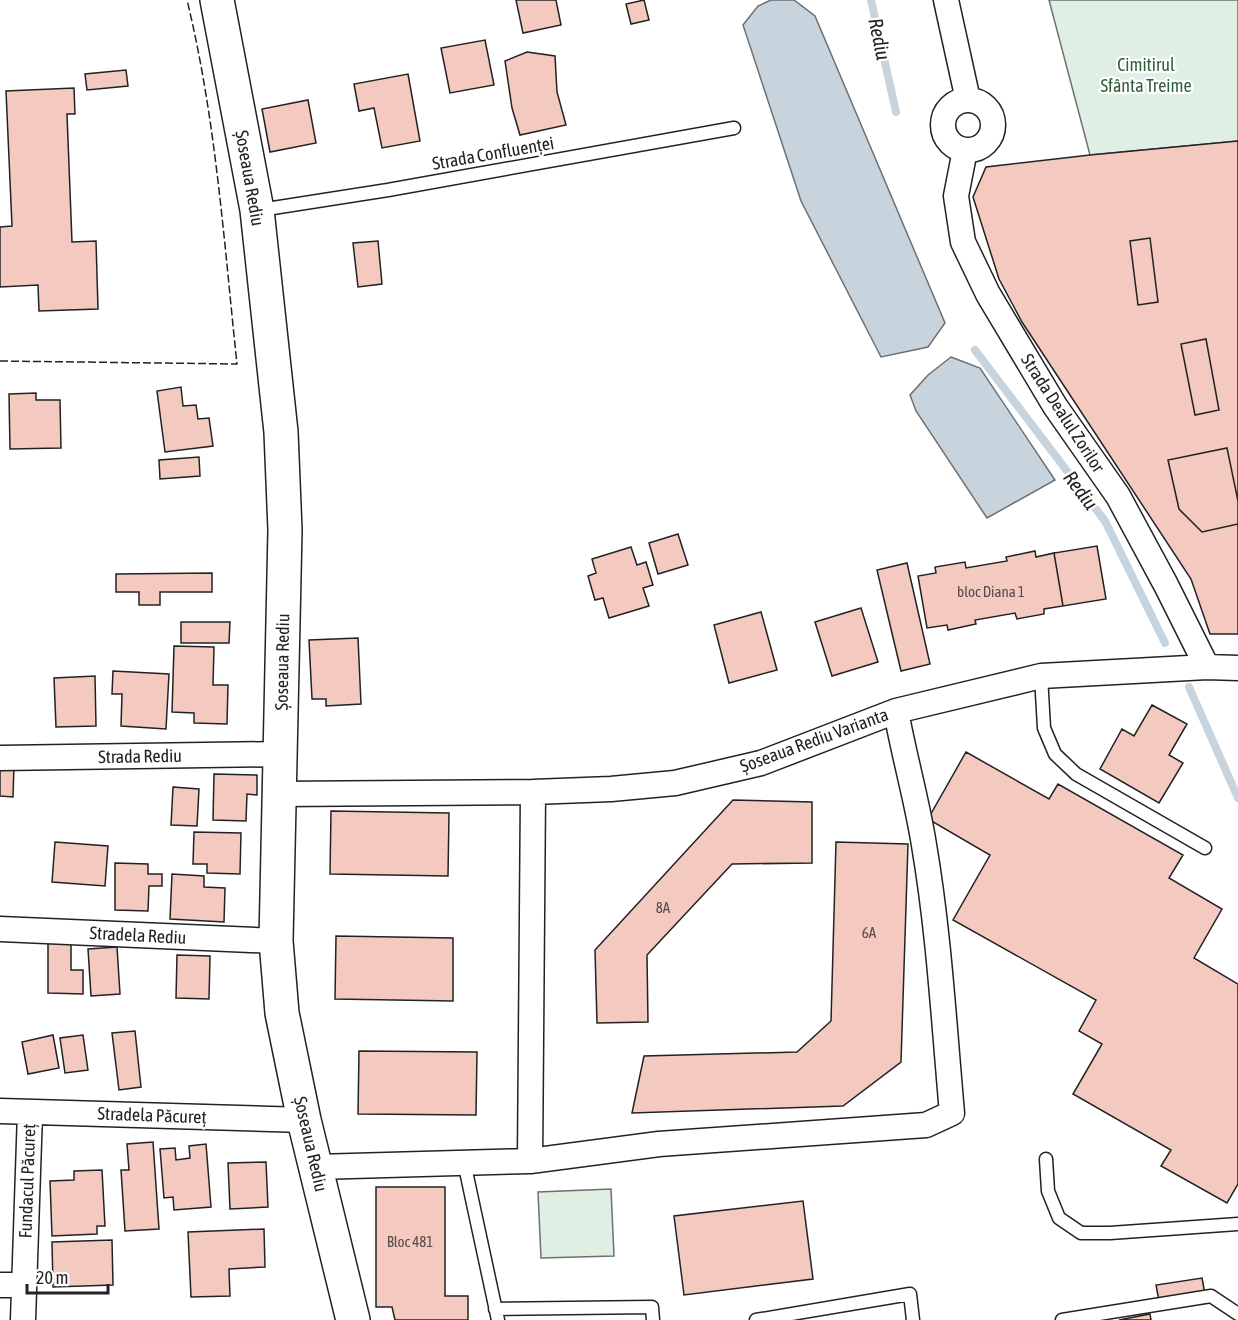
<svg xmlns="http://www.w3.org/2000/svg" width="1238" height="1320" viewBox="0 0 1238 1320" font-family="'Asap Condensed',sans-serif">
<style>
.green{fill:#e0efe3;stroke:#6f6f6f;stroke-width:1.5}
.water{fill:#c7d3dd;stroke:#6f6f6f;stroke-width:1.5}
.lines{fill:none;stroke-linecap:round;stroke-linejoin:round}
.stream{stroke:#c7d3dd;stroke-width:8}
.building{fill:#f3c9c0;stroke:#222;stroke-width:1.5}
.service-casing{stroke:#222;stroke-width:15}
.minor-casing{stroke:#222;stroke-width:27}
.secondary-casing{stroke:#222;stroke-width:36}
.service{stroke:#fff;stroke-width:12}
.minor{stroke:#fff;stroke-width:24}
.secondary{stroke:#fff;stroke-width:33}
.fence{stroke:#222;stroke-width:1.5;stroke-dasharray:8 3;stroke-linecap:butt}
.labels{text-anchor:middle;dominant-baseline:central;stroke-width:4.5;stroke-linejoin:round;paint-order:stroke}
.number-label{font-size:15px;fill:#564c4a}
.park-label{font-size:18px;fill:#2f5e38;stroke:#fff}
.street-label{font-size:18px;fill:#222;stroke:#fff}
.water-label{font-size:20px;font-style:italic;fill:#222;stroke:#fff}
</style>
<rect width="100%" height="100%" fill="#fff"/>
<path class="green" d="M1049,0H1238V141L1090,155Z
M611,1189L614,1256L541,1258L538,1192Z"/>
<path class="water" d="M771,0H794L815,16L945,323L928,347L881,357L801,201L743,25L758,6Z
M951,357L980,368L1055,480L987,518L916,411L910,395L928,375Z"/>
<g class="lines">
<path class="stream" d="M871,0L896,112
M975,350L1105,521L1165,643
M1189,687L1238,798"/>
</g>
<path class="building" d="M516,0H556L561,25L523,33Z
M644,0L649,20L631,24L626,4Z
M485,40L494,85L450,93L441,48Z
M527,52L555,56L557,92L566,125L520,135L512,108L505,61Z
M126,70L128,86L87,90L85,74Z
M408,74L420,141L382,148L374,108L359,111L354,84Z
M74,88L75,114H67L72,242L96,241L98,309L39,311L38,285L0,287V227L12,226L6,91Z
M308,100L316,143L270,152L262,109Z
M1238,141V634H1210L1191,579L1022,322L999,279L973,197L986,167L1090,155Z
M1150,238L1158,302L1138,305L1130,241Z
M378,241L382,284L358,287L353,243Z
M1206,339L1219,410L1195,415L1181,344Z
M181,387L183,406L196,405L198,419L209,418L213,446L165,452L157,391Z
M36,393V400H60L61,448L10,449L9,394Z
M1227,448L1238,501V524L1202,532L1179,509L1168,460Z
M199,457L200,476L160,479L159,460Z
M678,534L688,565L658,574L649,543Z
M1097,546L1106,599L1063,606L1054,553Z
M631,547L637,565L646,562L653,585L643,588L649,606L609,618L603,598L595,600L588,576L596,573L592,559Z
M1035,551L1036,557L1054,553L1063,606L1044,609V614L1017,619L1015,613L975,620L976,624L948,630L947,625L927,628L918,576L936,573L935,567L965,562L966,568L1007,561L1006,557Z
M907,563L930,664L901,671L877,570Z
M212,573V592H160V605H139V592H116V574Z
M861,608L878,662L832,676L815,622Z
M761,612L777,670L729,683L714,625Z
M181,622H230L229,643H181Z
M358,638L361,704L326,706V699H312L309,640Z
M174,646L214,647L213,685H228L227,724L194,723V713L172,712Z
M113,671L169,674L166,729L121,726L122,694H112Z
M95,676L96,726L56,727L54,678Z
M1152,705L1187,724L1169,755L1183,763L1159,803L1100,769L1122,729L1134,736Z
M966,752L1049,799L1058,784L1183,855L1169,878L1222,909L1194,958L1238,984V1184L1227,1203L1161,1166L1171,1150L1073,1094L1102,1044L1079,1031L1096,1000L953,920L990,855L928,819Z
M0,764L14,765L13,797L0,796Z
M214,774L257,775V795L247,794L246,821L213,820Z
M173,787L199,789L197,826L171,825Z
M733,800L812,802V863L732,864L647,955L648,1022L597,1023L595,950Z
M331,811L449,813L448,876L330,874Z
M194,832L241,833L240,874L207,873V864H193Z
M55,842L108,846L105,886L52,882Z
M836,842L908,844L901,1062L843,1106L632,1113L644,1056L797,1052L831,1021Z
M115,863L148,864V874H162V886H149L148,911L115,910Z
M172,874L204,876V887L225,888L224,922L170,919Z
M336,936L453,938V1001L335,999Z
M48,938H71V970H83V994L48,993Z
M117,947L120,994L91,996L88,949Z
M177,955L210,956L209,999L176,998Z
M135,1031L141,1087L119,1090L112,1033Z
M53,1035L59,1068L28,1074L22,1042Z
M83,1035L88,1070L65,1073L60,1038Z
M359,1051L477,1052L476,1115L358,1114Z
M153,1142L159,1229L125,1231L121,1170H129L127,1144Z
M206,1144L211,1207L174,1210L173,1197L164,1198L160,1149L175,1148L176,1160L190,1158L189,1146Z
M266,1162L268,1207L230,1209L228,1163Z
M102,1170L105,1226H97V1234L52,1236L50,1181L74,1180V1171Z
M376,1187H445V1296H468V1320H395L392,1307H376Z
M803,1201L813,1279L684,1295L674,1216Z
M264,1229L265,1267L229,1269L230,1296L191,1297L188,1232Z
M112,1240L113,1285L53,1287L52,1242Z
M1202,1278L1205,1294L1159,1301L1156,1285Z
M1150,1314L1151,1320H1119Z"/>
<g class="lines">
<g class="service-casing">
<path id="service" d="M260,210L388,190L734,128
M1041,676L1044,728L1055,754L1076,774L1205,848
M1046,1159L1048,1191L1059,1218L1081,1233H1110L1238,1224
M464,1162L498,1320
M495,1309L652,1307L653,1320
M756,1320L910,1294L913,1320
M1062,1320L1211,1296L1238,1314"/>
</g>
<g class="minor-casing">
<path id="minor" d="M946,0L968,100
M943 125a25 25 0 1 1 50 0a25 25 0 1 1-50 0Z
M965,150L956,196L963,242L988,294L1055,406L1118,496L1166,585L1207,667
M0,758L281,754
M280,794L533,792L611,789L675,783L761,763L896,711L1041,676L1207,667L1238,668
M0,929L276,941
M0,1111L304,1120
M530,1161L659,1144L926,1125L952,1113C944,1024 939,933 924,845C917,800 904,756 896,711
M316,1167L530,1161L533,792
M0,1285H23
M23,1320L30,1112"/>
</g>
<g class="secondary-casing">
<path id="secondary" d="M217,0L257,210L281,432L285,530L276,941L282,1013L304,1120L353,1320"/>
</g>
<use href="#service" class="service"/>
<use href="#minor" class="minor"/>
<use href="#secondary" class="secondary"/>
<path class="fence" d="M0,361L237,364C224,243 216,119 187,0"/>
</g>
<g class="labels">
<g class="number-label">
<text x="991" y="591">bloc Diana 1</text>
<text x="663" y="907">8A</text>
<text x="869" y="932">6A</text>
<text x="410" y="1241">Bloc 481</text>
</g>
<g class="park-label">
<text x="1146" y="64">Cimitirul<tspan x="1146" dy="21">Sfânta Treime</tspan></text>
</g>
<g class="street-label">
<text transform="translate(493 153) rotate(-10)">Strada Confluenței</text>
<text transform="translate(250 178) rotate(80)">Șoseaua Rediu</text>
<text transform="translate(1063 413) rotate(57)">Strada Dealul Zorilor</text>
<text transform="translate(282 662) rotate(-89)">Șoseaua Rediu</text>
<text transform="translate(814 740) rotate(-20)">Șoseaua Rediu Varianta</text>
<text transform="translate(140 756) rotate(-1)">Strada Rediu</text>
<text transform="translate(138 935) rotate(3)">Stradela Rediu</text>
<text transform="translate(152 1115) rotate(2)">Stradela Păcureț</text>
<text transform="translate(311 1144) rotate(77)">Șoseaua Rediu</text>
<text transform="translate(27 1181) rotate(-88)">Fundacul Păcureț</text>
</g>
<g class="water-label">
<text transform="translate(880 39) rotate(78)">Rediu</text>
<text transform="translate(1081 490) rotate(53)">Rediu</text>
</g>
</g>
<path d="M27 1284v9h81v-9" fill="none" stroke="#222222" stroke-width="3"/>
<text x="36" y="1284" font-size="18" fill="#222222" stroke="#ffffff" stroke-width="4.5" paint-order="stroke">20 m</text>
</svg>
